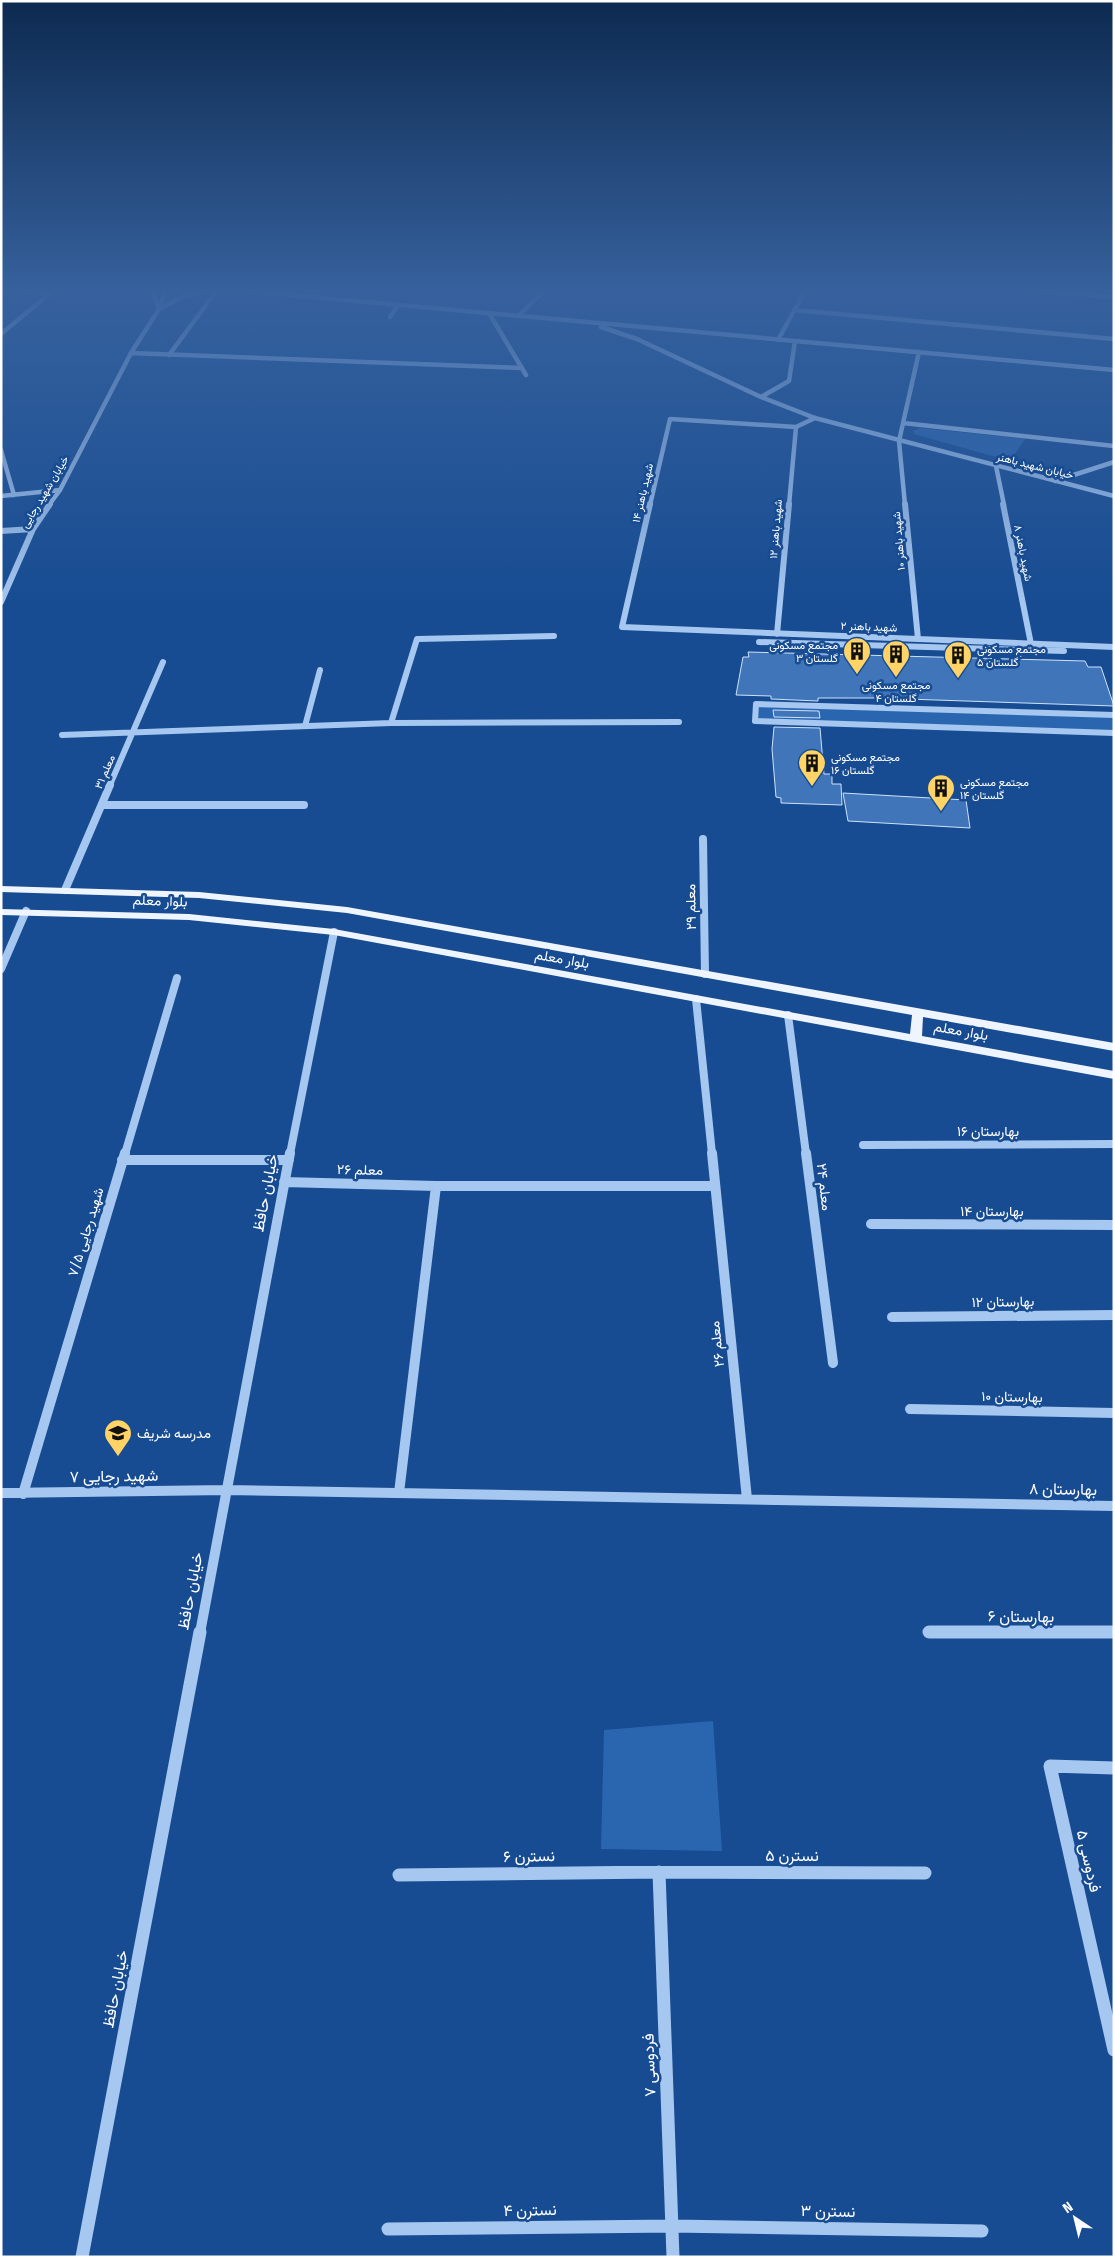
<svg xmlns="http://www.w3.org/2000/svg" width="1115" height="2258" viewBox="0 0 1115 2258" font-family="'Fira Sans Condensed',Vazirmatn,sans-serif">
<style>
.green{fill:#2a66b0}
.building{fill:#4076b9;stroke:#cde2fb}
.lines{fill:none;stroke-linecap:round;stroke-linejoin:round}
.minor-far4{stroke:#a6c7f0;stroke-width:4.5}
.minor-far3{stroke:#a6c7f0;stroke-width:6}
.minor-far2{stroke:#a6c7f0;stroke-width:8}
.minor-far1{stroke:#a6c7f0;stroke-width:10}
.minor{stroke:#a6c7f0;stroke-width:13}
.major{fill:#eff5ff;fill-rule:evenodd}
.labels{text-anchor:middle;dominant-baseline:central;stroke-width:5;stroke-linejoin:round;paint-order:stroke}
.far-street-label{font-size:11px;fill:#fff;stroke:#174c92}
.far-poi-label{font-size:11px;fill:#fff;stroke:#174c92;text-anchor:start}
.street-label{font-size:14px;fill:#fff;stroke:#174c92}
.poi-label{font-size:14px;fill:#fff;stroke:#174c92;text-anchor:start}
.near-street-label{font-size:16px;fill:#fff;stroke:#174c92}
</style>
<rect width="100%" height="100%" fill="#174c92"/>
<path class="green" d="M920,428L1025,439L1010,461L914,434L913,431Z
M759,706L1114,716V732L757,720Z
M713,1721L722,1851L601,1849L604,1730Z"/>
<path class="building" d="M748,652L1085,661L1088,667H1101L1114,706L876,698H818V701L771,699V696L736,695L743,657H749Z
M773,710L819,711L820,718L774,717Z
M774,727L820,728L824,774H832V784H841L842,805L781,803V798L776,797L772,749Z
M843,793L966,800L970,828L848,821Z"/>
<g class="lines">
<path class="minor-far4" d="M148,289L153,293L159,309L184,296L214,289
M225,289L1114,370
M1017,289L1114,297
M1,290L49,293
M794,310L1114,339
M489,313L526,375
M518,316L546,289
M390,317L398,305
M601,327L637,339L761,397L815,418L1114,496
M1,334L55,289
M778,340L806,289
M131,353L522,368
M169,355L218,289
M761,397L789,381L795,341
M903,423L1114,446
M1,450L14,495
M996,466L1004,505
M1055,481L1114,462
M1,496L60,490
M49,505L60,490L131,353L159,309L166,289
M650,505L670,419L796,427L815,418
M789,505L796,427
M905,505L899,441L919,352"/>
<path class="minor-far3" d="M650,504L622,627L1114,647
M905,504L918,639
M1003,504L1031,644
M1,531L33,529
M1,602L33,529L50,504
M777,634L789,504
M759,642L1064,651
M1114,715L756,704L755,721L1114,733
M391,723L417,639L554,636
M305,726L320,670
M62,735L391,723L679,722
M109,787L163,662"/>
<path class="minor-far2" d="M102,805H304
M703,839L705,974
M65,890L110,785
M1,969L26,911
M696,999L712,1154
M788,1015L806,1154
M863,1145L1114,1144
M125,1154L177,978
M290,1154L334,932"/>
<path class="minor-far1" d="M712,1153L747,1499
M806,1153L833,1363
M122,1160H289
M284,1182L436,1186L399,1493
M436,1186H715
M871,1224L1114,1225
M892,1317L1114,1315
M910,1409L1114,1413
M1,1493L227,1490L1114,1506
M23,1494L125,1153
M929,1632H1114
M200,1633L290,1153"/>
<path class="minor" d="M929,1632H1114
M1114,1768L1050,1766L1114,2050
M659,1872L673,2257
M399,1875L659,1872L925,1873
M388,2229L673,2226L982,2231
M82,2257L200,1632"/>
<path class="major" d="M1,886L199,892L347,907L1114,1043V1051L923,1017L922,1036L1114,1071V1079L334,935L189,920L1,915V909L189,914L334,929L910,1034L912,1015L347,913L199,898L1,892Z"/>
</g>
<linearGradient id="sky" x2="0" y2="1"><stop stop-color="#0d2a50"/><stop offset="0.48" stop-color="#36619d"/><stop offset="1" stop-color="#36619d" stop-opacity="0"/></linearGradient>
<rect width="1115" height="605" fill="url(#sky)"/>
<defs>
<g id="building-pin" transform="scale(1.4375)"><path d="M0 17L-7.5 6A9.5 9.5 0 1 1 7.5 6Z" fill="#ffd365" stroke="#174c92"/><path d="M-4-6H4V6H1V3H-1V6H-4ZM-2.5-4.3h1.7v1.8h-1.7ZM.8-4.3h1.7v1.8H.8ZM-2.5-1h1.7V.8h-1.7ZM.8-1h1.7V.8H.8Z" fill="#111"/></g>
<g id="school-pin" transform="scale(1.4375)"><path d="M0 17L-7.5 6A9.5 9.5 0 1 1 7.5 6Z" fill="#ffd365" stroke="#174c92"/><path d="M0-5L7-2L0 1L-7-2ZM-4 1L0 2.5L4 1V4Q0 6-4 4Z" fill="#111"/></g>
</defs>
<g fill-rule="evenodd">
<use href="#building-pin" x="857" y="651"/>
<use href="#building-pin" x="896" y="654"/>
<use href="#building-pin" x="958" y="655"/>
<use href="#building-pin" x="812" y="763"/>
<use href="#building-pin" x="941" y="788"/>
<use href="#school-pin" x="118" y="1433"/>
</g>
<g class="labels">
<g class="far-street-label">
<text transform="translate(1035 466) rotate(14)">خیابان شهید باهنر</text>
<text transform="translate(45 492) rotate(-59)">خیابان شهید رجایی</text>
<text transform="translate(643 493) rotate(-77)">شهید باهنر ۱۴</text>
<text transform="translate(776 529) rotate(-85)">شهید باهنر ۱۲</text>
<text transform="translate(899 541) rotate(-95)">شهید باهنر ۱۰</text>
<text transform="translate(1023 553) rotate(79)">شهید باهنر ۸</text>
<text transform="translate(869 627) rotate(2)">شهید باهنر ۲</text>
<text transform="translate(105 772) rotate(-67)">معلم ۳۱</text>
</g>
<g class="far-poi-label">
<text x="838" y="645" text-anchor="end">مجتمع مسکونی<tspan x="838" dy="13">گلستان ۳</tspan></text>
<text x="977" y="649">مجتمع مسکونی<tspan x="977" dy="13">گلستان ۵</tspan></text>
<text x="896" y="685" text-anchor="middle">مجتمع مسکونی<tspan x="896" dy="13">گلستان ۴</tspan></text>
<text x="831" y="757">مجتمع مسکونی<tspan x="831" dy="13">گلستان ۱۶</tspan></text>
<text x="960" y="782">مجتمع مسکونی<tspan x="960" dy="13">گلستان ۱۴</tspan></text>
</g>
<g class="street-label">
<text transform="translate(160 901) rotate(2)">بلوار معلم</text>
<text transform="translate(691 907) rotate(-91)">معلم ۲۹</text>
<text transform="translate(562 959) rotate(10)">بلوار معلم</text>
<text transform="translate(961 1031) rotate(10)">بلوار معلم</text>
<text x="988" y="1131">بهارستان ۱۶</text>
<text transform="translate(360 1170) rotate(1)">معلم ۲۶</text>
<text transform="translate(824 1187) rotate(83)">معلم ۲۴</text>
<text x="992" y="1211">بهارستان ۱۴</text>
<text transform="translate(86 1232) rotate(-73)">شهید رجایی ۷/۵</text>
<text transform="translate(1003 1302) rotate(-1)">بهارستان ۱۲</text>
<text transform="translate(717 1344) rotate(-96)">معلم ۲۶</text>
<text transform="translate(1012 1397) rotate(1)">بهارستان ۱۰</text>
</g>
<g class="poi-label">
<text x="137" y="1433">مدرسه شریف</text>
</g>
<g class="near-street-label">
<text transform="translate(265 1193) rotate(-79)">خیابان حافظ</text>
<text transform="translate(114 1476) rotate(-1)">شهید رجایی ۷</text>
<text transform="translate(1063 1489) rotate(1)">بهارستان ۸</text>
<text transform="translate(190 1591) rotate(-79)">خیابان حافظ</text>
<text x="1021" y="1616">بهارستان ۶</text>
<text x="792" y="1855">نسترن ۵</text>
<text transform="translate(529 1856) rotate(-1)">نسترن ۶</text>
<text transform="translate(1089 1861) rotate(77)">فردوسی ۵</text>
<text transform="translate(115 1989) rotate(-79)">خیابان حافظ</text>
<text transform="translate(649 2065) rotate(-92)">فردوسی ۷</text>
<text transform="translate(530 2210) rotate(-1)">نسترن ۴</text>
<text transform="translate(828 2211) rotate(1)">نسترن ۳</text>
</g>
</g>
<rect width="1115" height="2258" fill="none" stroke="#ffffff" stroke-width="5"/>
<g transform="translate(1075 2218) rotate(325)" stroke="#174c92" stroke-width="4" paint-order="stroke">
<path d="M0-4L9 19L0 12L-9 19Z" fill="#ffffff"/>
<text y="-8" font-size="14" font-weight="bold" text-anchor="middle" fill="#ffffff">N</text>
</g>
</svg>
